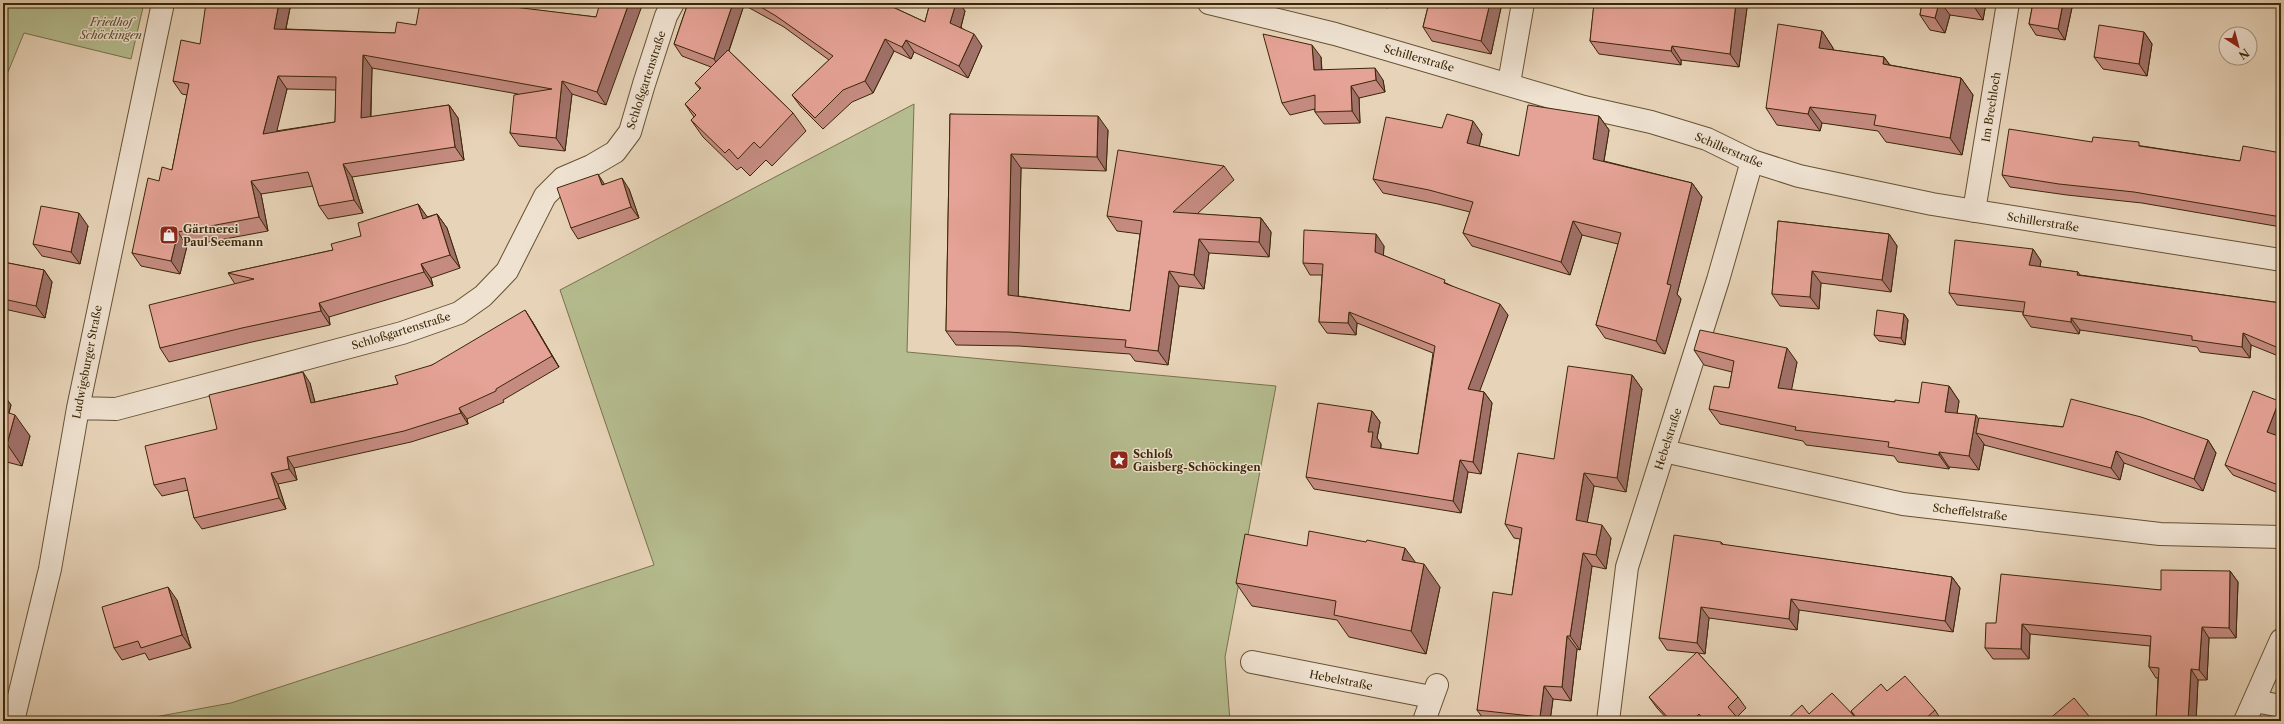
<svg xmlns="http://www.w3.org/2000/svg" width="2284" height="724" viewBox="0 0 2284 724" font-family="'Libre Caslon Text',serif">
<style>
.green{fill:#b5bc8f;stroke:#78724a}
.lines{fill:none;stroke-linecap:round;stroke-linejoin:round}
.minor-casing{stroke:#665232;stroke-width:24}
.minor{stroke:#efe2d1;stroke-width:22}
.wall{fill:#c58b81;stroke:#3b2706;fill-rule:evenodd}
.shaded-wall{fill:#a07169;stroke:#3b2706}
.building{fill:#e5a296;stroke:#3b2706;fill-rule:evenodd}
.labels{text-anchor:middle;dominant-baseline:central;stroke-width:3;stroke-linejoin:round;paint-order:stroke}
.park-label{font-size:11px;font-style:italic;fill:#5a4c28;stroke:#efe2d1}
.street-label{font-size:11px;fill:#3b2706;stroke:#efe2d1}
.poi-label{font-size:11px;font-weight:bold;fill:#3b2706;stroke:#efe2d1;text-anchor:start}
</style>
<rect width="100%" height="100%" fill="#e7d3b8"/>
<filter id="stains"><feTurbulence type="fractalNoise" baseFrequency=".005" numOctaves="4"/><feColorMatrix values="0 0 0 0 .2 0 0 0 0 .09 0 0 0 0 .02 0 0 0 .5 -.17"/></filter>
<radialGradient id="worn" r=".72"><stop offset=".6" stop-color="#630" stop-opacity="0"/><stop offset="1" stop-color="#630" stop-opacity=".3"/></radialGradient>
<path class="green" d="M3,3H144L131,59L24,33L3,84Z
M914,104L907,352L1276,386L1225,657L1230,721H133L231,703L654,565L560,290Z"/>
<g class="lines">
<g class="minor-casing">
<path id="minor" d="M1209,3L1335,34L1584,107L1651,122L1707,139L1752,161L1799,176L1932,204L2281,260
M1509,83L1523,3
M1974,211L2008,3
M78,408L116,409L402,333L459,313L483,296L507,271L545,196L563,178L591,166L615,152L630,132L644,84L666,16L673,3
M1664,451L1903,504L2160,534L2281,537
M1252,662L1431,697
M2255,701L2281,706
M13,721L50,569L78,408L163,3
M1424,721L1437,685
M1608,721L1627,567L1718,280L1752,161
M2245,721L2281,640"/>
</g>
<use href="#minor" class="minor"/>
</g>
<path class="wall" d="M291,3L286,29L395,33L416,25L526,9L596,17L606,105L572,94L565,151L519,146L510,133L518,94L372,68L371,117L449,105L458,118L464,160L352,177L363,213L328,219L319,206L313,186L261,194L268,231L187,246L180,274L141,266L132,253L159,181L172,170L187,95L182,94L173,81ZM287,89L336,90L335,122L276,131Z
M688,3H884L925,22L930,3H959L965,11L961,27L982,46L968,78L914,52L911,59L894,51L873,93L852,102L823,129L801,107L792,95L829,60L784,27L744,5L729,51L793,113L806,131L772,166L766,160L750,176L741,167L737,170L703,137L691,120L694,117L685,104L700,89L695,83L711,67L682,56L674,44Z
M1369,3H1389L1388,8Z
M1429,3H1502L1491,54L1432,41L1423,27Z
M1585,3H1743L1747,8L1739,67L1681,60V65L1599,54L1590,41L1594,5Z
M1922,3H1986L1983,20L1950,15L1945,33L1930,30L1920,15Z
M2033,3H2073L2065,40L2036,35L2029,24Z
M2210,3H2236V4Z
M1822,31L1833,48V50L1884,57L1890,65L1961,78L1973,95L1962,155L1886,142L1878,131L1822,123L1820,131L1777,125L1766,108Z
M2144,32L2152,44L2147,76L2103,69L2094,57Z
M1321,57L1322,70L1383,80L1385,92L1359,98L1360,123L1324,124L1315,112V109L1290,115L1282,103Z
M950,114L1108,130L1106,171L1021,168L1018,296L1130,311L1140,234L1117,231L1107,216L1224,166L1234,180L1197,214L1261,218L1271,232L1269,257L1209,253L1204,289L1179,286L1168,365L1135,361L1130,354L1019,346L956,345L946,331Z
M1599,116L1609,130L1604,161L1692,183L1702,197L1677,294L1681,299L1665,354L1605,338L1596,325L1618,244L1582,235L1570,275L1472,246L1463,233L1470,212L1438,204L1383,193L1373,179L1442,128L1482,134L1479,146L1519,156Z
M2092,142L2142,146L2240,161L2281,153V227L2142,203L2067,195L2010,187L2002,175Z
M605,184L629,189L639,218L578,239L571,228Z
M418,204L427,217L437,214L447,228L460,268L431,278L433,286L329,317L330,325L252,342L169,362L160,348L235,284L228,273L333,250L361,236Z
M1778,221L1889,234L1897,246L1891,292L1821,283L1819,309L1780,306L1772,294Z
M88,226L80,264L42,256L33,244Z
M1384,246L1383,255L1448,284L1508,315L1479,391L1484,392L1492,403L1481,474L1468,472L1461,513L1314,489L1306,477L1372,411L1380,422L1377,438L1381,444V449L1418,454L1433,353L1357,323L1356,335L1327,333L1319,322L1322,275H1310L1303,263Z
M2033,249L2041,261L2040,267L2078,272L2080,275L2281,303V357L2251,345L2250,358L2200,352L2197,347L2080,330L2079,334L2031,327L2023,315V312L1957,305L1949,293Z
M3,262L44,270L52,282L45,318L4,309L3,307Z
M1904,314L1908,320L1905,345L1879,341L1874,335Z
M532,321L559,367L503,400L504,402L467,419L468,424L411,442L294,468L297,480L278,484L286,509L202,529L194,518L188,490L162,496L154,485L217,429L310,383L315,402L398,384L432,365Z
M1694,350L1797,362L1791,390L1895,402L1919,403L1949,386L1959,401L1957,413L1978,419L2208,440L2216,453L2203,491L2124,463L2120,480L1984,445V444L1979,470L1949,467V469L1898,462L1894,456L1806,445L1803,441L1720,424L1709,409L1729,388L1732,372L1704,365Z
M1632,375L1642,389L1626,492L1594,486L1587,522L1611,538L1606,569L1592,566L1580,650L1577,649L1571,701L1553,699L1550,721H1485L1477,710L1512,595L1520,539L1514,538L1505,524L1554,459Z
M3,394L11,405L9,413L30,436L22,466L3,461Z
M2281,404V426L2277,436L2281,437V494L2233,475L2225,465Z
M1721,542L1724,545L1952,577L1960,588L1953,632L1799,610L1797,630L1709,618L1705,654L1698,653L1738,697L1746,708L1737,717L1740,721H1669L1657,708L1649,697L1697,653L1667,650L1659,638Z
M1307,546L1415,563L1440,587L1426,654L1349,637L1337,620L1252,606L1236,583Z
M2230,571L2238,582L2236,638H2209L2207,680H2198L2196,721H2156L2158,678H2156L2149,667L2150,646L2030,634L2029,659H1993L1985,648L1996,623L2161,590Z
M177,600L191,648L149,660L145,653L122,660L114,648Z
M1887,691L1935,710L1942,721H1785L1809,714L1854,716L1851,711Z"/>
<path class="shaded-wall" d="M279,3H291L283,42L274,29Z
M515,3H527L524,20L514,7Z
M629,3H643L606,105L597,92Z
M733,3H743L744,5L722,71L714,59Z
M956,3H959L965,11L959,34L950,23Z
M1384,3H1389L1388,8Z
M1490,3H1502L1491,54L1481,41Z
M1736,3H1743L1747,8L1739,67L1730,54Z
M1939,3H1941L1950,15L1945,33L1935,18Z
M1974,3H1986L1983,20L1973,5Z
M2063,3H2073L2065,40L2058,29Z
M1822,31L1833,48L1831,65L1819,48Z
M2144,32L2152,44L2147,76L2139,64Z
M974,34L982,46L968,78L959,66Z
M885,39L894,51L873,93L865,81Z
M906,40L914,52L911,59L902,47Z
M1312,45L1321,57L1322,83L1314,70Z
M1672,46L1681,60V65L1671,51Z
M363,55L372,68L370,132L361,118Z
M1884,57L1896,74L1883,64Z
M1375,68L1383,80L1385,92L1376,80Z
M278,76L287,89L273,147L263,134Z
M1961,78L1973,95L1962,155L1950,138Z
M562,81L572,94L565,151L556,138Z
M1351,86L1359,98L1360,123L1352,111Z
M449,105L458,118L464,160L455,147Z
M1810,107L1822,123L1820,131L1808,114Z
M1098,116L1108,130L1106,171L1097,157Z
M1599,116L1609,130L1602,172L1593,159Z
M1473,121L1482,134L1477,157L1467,143Z
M1011,154L1021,168L1018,309L1008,295Z
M343,164L352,177L363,213L354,200Z
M598,174L605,185H602Z
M622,178L629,189L639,218L631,207Z
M251,181L261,194L268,231L259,217Z
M1692,183L1702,197L1677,294L1681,299L1665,354L1656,341L1667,284Z
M418,204L428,218L423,219Z
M79,213L88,226L80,264L71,252Z
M437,214L447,228L460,268L450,255Z
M1261,218L1271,232L1269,257L1259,242Z
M1573,221L1582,235L1570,275L1561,262Z
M178,232L187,246L180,274L171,261Z
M1376,234L1384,246L1383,263L1375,252Z
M1889,234L1897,246L1891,292L1882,280Z
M1199,239L1209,253L1204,289L1194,275Z
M2033,249L2041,261L2038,277L2029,265Z
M421,264L431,278L433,286L424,272Z
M44,270L52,282L45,318L36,306Z
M1169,271L1179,286L1168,365L1158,351Z
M1812,271L1821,283L1819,309L1810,297Z
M319,303L329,317L330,325L321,311Z
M1500,304L1508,315L1476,401L1468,389Z
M525,310L532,321L559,367L552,356Z
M1349,312L1357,323L1356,335L1348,323Z
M1904,314L1908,320L1905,345L1901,338Z
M2071,318L2080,330L2079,334L2071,322Z
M2243,333L2251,345L2250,358L2242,347Z
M1787,348L1797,362L1789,403L1778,388Z
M303,372L310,383L318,415L311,403Z
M1632,375L1642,389L1626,492L1617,478Z
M1949,386L1959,401L1955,426L1945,412Z
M1484,392L1492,403L1481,474L1473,462Z
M3,394L11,405L4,430L3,428Z
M2279,401L2281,404V426L2275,442L2267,432Z
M459,408L467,419L468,424L461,413Z
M1372,411L1380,422L1377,438L1381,444L1379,459L1371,447L1368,432Z
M15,415L30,436L22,466L7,444Z
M1976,415L1986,430L1976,433L1984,444L1979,470L1969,456Z
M2208,440L2216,453L2203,491L2194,479Z
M2116,451L2124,463L2120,480L2111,468Z
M1939,452L1949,467V469L1939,455Z
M287,457L294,468L297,480L289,469Z
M1460,460L1468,472L1461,513L1453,501Z
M271,473L278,484L286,509L279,498Z
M1584,473L1594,486L1585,534L1576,520Z
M1602,525L1611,538L1606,569L1596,555Z
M1405,548L1421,570L1402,560Z
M1583,553L1592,566L1580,650L1570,636Z
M1424,564L1440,587L1426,654L1411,631Z
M2230,571L2238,582L2236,638L2229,628Z
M1952,577L1960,588L1953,632L1945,621Z
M168,587L177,600L191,648L182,635Z
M1791,599L1799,610L1797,630L1789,619Z
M1701,607L1709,618L1705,654L1697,643Z
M2022,624L2030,634L2029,659L2021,649Z
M2202,627L2209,638L2207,680L2199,670Z
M1567,636L1577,649L1571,701L1562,687Z
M2191,669L2198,680L2196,721H2188Z
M1544,686L1553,699L1550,721H1542L1540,717Z"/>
<path class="building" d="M206,3H279L274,29L395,33L397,22L416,25L420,3H515L514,7L596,17L600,3H629L597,92L562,81L556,138L510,133L514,95L552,89L363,55L361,118L449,105L455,147L343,164L354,200L319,206L308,172L251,181L259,217L178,232L171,261L132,253L148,178L159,181L162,167L172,170L189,84L173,81L181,40L200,44ZM278,76L336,77L335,122L263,134Z
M688,3H733L714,59L674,44Z
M754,3H884L925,22L930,3H956L950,23L974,34L959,66L906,40L902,47L885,39L865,81L843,90L815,118L792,95L833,56L776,16Z
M1429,3H1490L1481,41L1423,27Z
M1594,3H1736L1730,54L1672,46L1671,51L1590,41Z
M1922,3H1939L1935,18L1920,15Z
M1956,3H1974L1973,5Z
M2033,3H2063L2058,29L2029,24Z
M1778,24L1822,31L1819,48L1884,57L1883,64L1961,78L1950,138L1874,125L1876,115L1810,107L1808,114L1766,108Z
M2099,25L2144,32L2139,64L2094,57Z
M1263,34L1312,45L1314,70L1375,68L1376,80L1351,86L1352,111L1315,112V95L1282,103Z
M728,50L793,113L760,148L754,142L738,159L729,149L725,153L691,120L696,115L685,104L701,88L695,83Z
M1528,105L1599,116L1593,159L1692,183L1667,284L1671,285L1656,341L1596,325L1621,233L1573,221L1561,262L1463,233L1473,202L1429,190L1373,179L1386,117L1442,128L1447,114L1473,121L1467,143L1519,156Z
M950,114L1098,116L1097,157L1011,154L1008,295L1130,311L1142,221L1107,216L1118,150L1224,166L1173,212L1261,218L1259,242L1199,239L1194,275L1169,271L1158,351L1125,347L1126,340L1009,332L946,331Z
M2009,129L2092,142L2093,137L2139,142V146L2240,161L2243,146L2281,153V217L2134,192L2059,184L2002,175Z
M598,174L602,185L622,178L631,207L571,228L557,188Z
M418,204L423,219L437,214L450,255L421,264L424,272L319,303L321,311L242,328L160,348L149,305L254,279L228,273L333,250L331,244L361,236L358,223Z
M41,206L79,213L71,252L33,244Z
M1778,221L1889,234L1882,280L1812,271L1810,297L1772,294Z
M1304,230L1376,234L1375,252L1445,280L1444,283L1500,304L1468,389L1484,392L1473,462L1460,460L1453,501L1306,477L1318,403L1372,411L1368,432H1373L1371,447L1418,454L1435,346L1349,312L1348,323L1319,322L1323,264L1303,263Z
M1955,240L2033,249L2029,265L2078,272L2077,275L2281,303V349L2243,333L2242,347L2192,340V336L2071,318V322L2023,315L2025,302L1949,293Z
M3,262L44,270L36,306L3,299Z
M525,310L552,356L496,389V391L459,408L461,413L404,431L287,457L289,469L271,473L279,498L194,518L185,478L154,485L145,446L217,429L209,395L303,372L311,403L398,384L395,376L432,365Z
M1877,310L1904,314L1901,338L1874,335Z
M1700,330L1787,348L1778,388L1895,402V400L1919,403L1922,382L1949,386L1945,412L1976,415L1969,456L1939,452V455L1888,447L1889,442L1795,430L1796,427L1709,409L1714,386L1729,388L1734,361L1694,350Z
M1568,366L1632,375L1617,478L1584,473L1576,520L1602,525L1596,555L1583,553L1570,636H1567L1562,687L1544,686L1540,717L1477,710L1493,592L1512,595L1522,528L1505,524L1518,453L1554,459Z
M2253,391L2279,401L2267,432L2281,437V486L2225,465Z
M2071,399L2141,417L2208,440L2194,479L2116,451L2111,468L1976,433L1979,418L2063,427Z
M3,411L15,415L7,444L3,443Z
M1309,531L1366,542L1367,540L1405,548L1402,560L1424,564L1411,631L1334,615L1336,601L1236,583L1245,534L1307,546Z
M1674,535L1721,542V544L1952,577L1945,621L1791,599L1789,619L1701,607L1697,643L1659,638Z
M2161,570L2230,571L2229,628L2202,627L2199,670L2191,669L2188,721H2156L2159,668L2149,667L2151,636L2022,624L2021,649L1985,648L1986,623H1996L2001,574L2161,590Z
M168,587L182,635L141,648L138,641L114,648L102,607Z
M1697,652L1738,697L1728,707L1740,721H1705L1699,714L1692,721H1671L1649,697Z
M1905,676L1935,710L1923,721H1859L1851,711L1881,684L1887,691Z
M1832,693L1859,721H1785L1802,705L1809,714Z
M2074,698L2093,721H2047Z"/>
<defs>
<g id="shop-square" transform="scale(1)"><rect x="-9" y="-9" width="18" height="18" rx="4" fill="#8f2418" stroke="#efe2d1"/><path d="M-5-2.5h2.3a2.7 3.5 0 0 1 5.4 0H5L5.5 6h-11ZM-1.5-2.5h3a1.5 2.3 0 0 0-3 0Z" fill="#fff"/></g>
<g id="sight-square" transform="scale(1)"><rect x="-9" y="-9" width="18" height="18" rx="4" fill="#8f2418" stroke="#efe2d1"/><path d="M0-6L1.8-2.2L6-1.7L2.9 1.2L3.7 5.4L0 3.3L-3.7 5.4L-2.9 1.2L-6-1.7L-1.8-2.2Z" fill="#fff"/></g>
</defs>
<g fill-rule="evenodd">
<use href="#shop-square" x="169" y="235"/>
<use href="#sight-square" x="1119" y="460"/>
</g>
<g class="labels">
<g class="park-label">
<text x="111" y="22">Friedhof<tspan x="111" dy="13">Schöckingen</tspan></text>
</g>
<g class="street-label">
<text transform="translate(1419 58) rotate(16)">Schillerstraße</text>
<text transform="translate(646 80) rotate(-72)">Schloßgartenstraße</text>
<text transform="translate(1991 107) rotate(-81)">Im Brechloch</text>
<text transform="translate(1729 150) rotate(23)">Schillerstraße</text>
<text transform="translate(2043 222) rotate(9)">Schillerstraße</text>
<text transform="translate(401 331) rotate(-17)">Schloßgartenstraße</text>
<text transform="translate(87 362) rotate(-79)">Ludwigsburger Straße</text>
<text transform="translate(1668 439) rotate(-72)">Hebelstraße</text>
<text transform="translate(1970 512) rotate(7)">Scheffelstraße</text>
<text transform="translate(1341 680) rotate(11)">Hebelstraße</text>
</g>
<g class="poi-label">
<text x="183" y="229">Gärtnerei<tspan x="183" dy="13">Paul Seemann</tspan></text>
<text x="1133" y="454">Schloß<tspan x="1133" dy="13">Gaisberg-Schöckingen</tspan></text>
</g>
</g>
<rect width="2284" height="724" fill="none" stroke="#e7d3b8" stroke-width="16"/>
<rect x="4" y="4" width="2276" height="716" fill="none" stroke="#3b2706" stroke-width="2"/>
<rect x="8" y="8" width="2268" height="708" fill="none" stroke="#3b2706"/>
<g transform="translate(2238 46) rotate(144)"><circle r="19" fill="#efe2d1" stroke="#a79780"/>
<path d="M0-3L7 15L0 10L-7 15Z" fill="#8f2418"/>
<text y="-6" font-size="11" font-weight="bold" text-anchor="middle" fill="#3b2706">N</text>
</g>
<rect width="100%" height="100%" filter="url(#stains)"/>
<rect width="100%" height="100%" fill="url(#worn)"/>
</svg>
